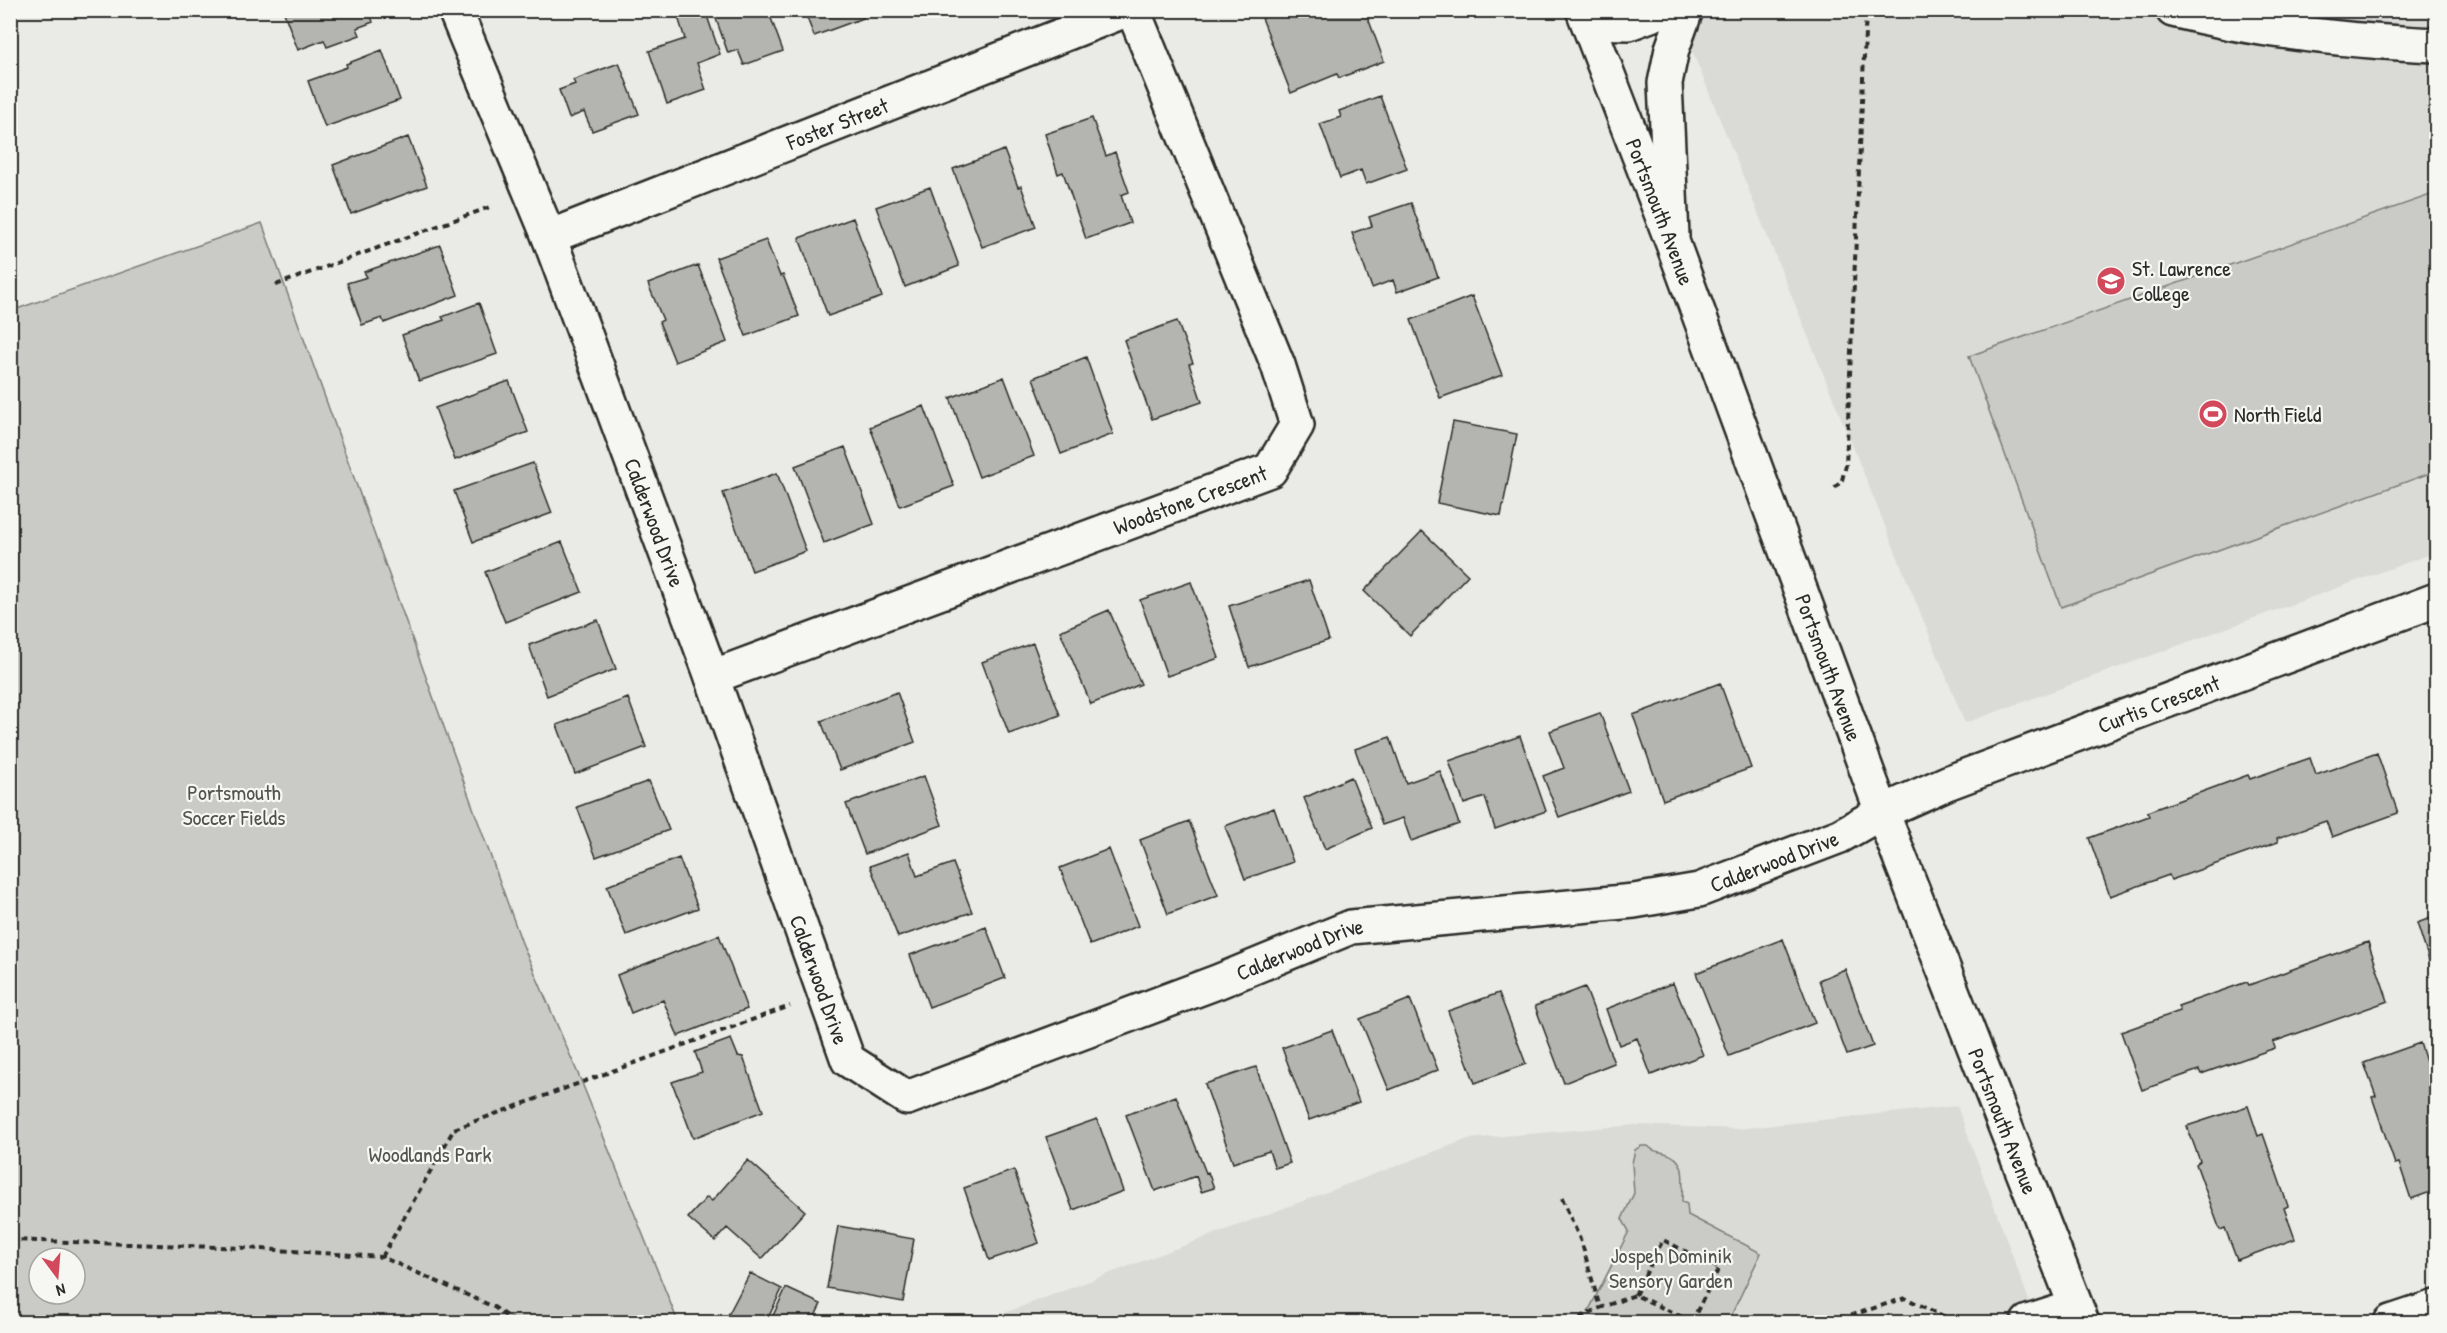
<svg xmlns="http://www.w3.org/2000/svg" width="2447" height="1333" viewBox="0 0 2447 1333" font-family="'Patrick Hand',sans-serif">
<style>
.built{fill:#dadad6}
.green{fill:#cacac7;stroke:#7a7a79;stroke-width:1.5;fill-rule:evenodd}
.building{fill:#b4b4b1;stroke:#2b2b2b;stroke-width:1.5}
.lines{fill:none;stroke-linecap:round;stroke-linejoin:round}
.minor-casing{stroke:#2b2b2b;stroke-width:38}
.major-casing{stroke:#2b2b2b;stroke-width:38}
.path{stroke:#2b2b2b;stroke-width:4;stroke-dasharray:6 4.5;stroke-linecap:butt}
.minor{stroke:#f6f6f2;stroke-width:33}
.major{stroke:#f6f6f2;stroke-width:33}
.labels{text-anchor:middle;dominant-baseline:central;stroke-width:4.5;stroke-linejoin:round;paint-order:stroke}
.street-label{font-size:22px;fill:#2b2b2b;stroke:#f6f6f2}
.poi-label{font-size:22px;fill:#2b2b2b;stroke:#f6f6f2;text-anchor:start}
.park-label{font-size:22px;fill:#535352;stroke:#f6f6f2}
</style>
<rect width="100%" height="100%" fill="#eaeae6"/>
<filter id="ink" filterUnits="userSpaceOnUse"><feTurbulence type="fractalNoise" baseFrequency=".0167" numOctaves="2"/><feDisplacementMap in="SourceGraphic" scale="12" xChannelSelector="R" yChannelSelector="G"/><feConvolveMatrix kernelMatrix="1 2 1 2 8 2 1 2 1" color-interpolation-filters="sRGB"/></filter>
<g filter="url(#ink)">
<path class="built" d="M1676,11H2436V552L1965,723Z
M1957,1106L2037,1322H980L1468,1139L1636,1125L1736,1129Z"/>
<path class="green" d="M2436,193V471L2061,607L1969,356Z
M262,223L522,943L582,1083L678,1322H11V311ZM39,1258H75V1294H39Z
M1641,1146H1648C1654,1152 1657,1151 1665,1153C1689,1159 1682,1183 1682,1202L1687,1204L1688,1215L1761,1253L1728,1322H1609L1588,1312L1629,1231L1622,1219L1634,1193L1632,1163L1635,1150Z"/>
<path class="building" d="M283,10H369L373,22L357,28L360,35L327,47L324,40L298,50Z
M695,10H705L720,54L697,63L706,90L667,104L649,51L685,39L678,17Z
M713,10H768L783,51L744,65L738,50L728,53Z
M804,10H860L863,18L814,36Z
M1282,10H1365L1384,61L1339,78L1337,74L1291,93L1262,18Z
M382,50L400,100L325,127L308,81L347,67L346,64Z
M619,63L639,114L592,131L584,112L569,118L559,90L575,84L573,80Z
M1380,96L1407,169L1366,184L1361,170L1340,178L1320,124L1341,117L1339,111Z
M1092,118L1106,156L1115,152L1129,192L1121,195L1130,223L1086,239L1063,172L1058,174L1045,134Z
M408,137L427,186L351,214L333,165Z
M1004,150L1018,187L1021,186L1036,227L982,247L953,169Z
M930,187L959,266L905,287L876,207Z
M1411,203L1438,277L1397,292L1393,280L1372,288L1352,233L1372,226L1369,217Z
M853,218L882,297L828,316L799,238Z
M766,240L780,276L783,275L799,316L746,336L716,258Z
M440,245L458,295L384,323L382,318L362,325L347,283L367,277L364,272Z
M698,265L727,342L675,362L659,322L663,320L648,284Z
M1472,296L1502,375L1440,398L1411,320Z
M479,303L497,354L419,381L402,335L444,320L442,317Z
M1177,321L1193,363L1189,364L1202,402L1152,419L1124,340Z
M1086,357L1113,434L1061,454L1033,378Z
M1004,377L1034,456L979,477L950,398Z
M509,381L528,432L455,460L435,408Z
M924,406L954,486L900,506L870,427Z
M1453,422L1517,434L1501,516L1437,503Z
M845,447L874,524L824,543L795,466Z
M533,463L552,513L473,542L454,491Z
M777,473L806,551L752,571L723,493Z
M1422,531L1468,575L1410,636L1364,591Z
M562,542L582,592L505,622L485,572Z
M1309,580L1329,640L1249,667L1229,606Z
M1191,582L1219,658L1167,676L1140,600Z
M1109,610L1141,684L1091,704L1060,631Z
M598,620L616,669L547,696L529,645Z
M1033,643L1060,715L1009,734L982,662Z
M1720,683L1751,768L1663,800L1633,715Z
M897,692L915,742L840,770L821,721Z
M628,698L646,747L575,774L557,725Z
M1600,713L1629,791L1559,817L1543,776L1564,768L1550,731Z
M1520,736L1546,811L1495,829L1485,797L1464,804L1449,761Z
M1390,737L1406,783L1440,771L1459,824L1411,841L1403,818L1382,825L1355,749Z
M2377,753L2398,813L2332,837L2326,821L2277,838L2278,842L2171,880L2169,875L2110,896L2089,838L2149,816L2147,812L2248,775L2250,779L2310,758L2316,775Z
M924,776L942,825L865,854L846,804Z
M1351,777L1372,828L1325,849L1304,798Z
M649,781L669,830L596,857L577,807Z
M1274,808L1293,862L1245,879L1225,826Z
M1189,821L1218,895L1168,914L1140,840Z
M1109,849L1138,926L1090,945L1060,868Z
M909,852L917,876L953,863L972,912L898,937L870,866Z
M679,858L698,908L626,935L607,886Z
M2436,916V982L2417,923Z
M986,927L1005,978L929,1007L910,955Z
M719,935L747,1009L678,1036L663,1000L631,1013L617,975Z
M1783,939L1815,1023L1729,1056L1696,973Z
M2368,942L2388,1001L2273,1042L2275,1048L2201,1074L2199,1070L2142,1090L2121,1032L2180,1011L2178,1006L2247,982L2249,985Z
M1845,969L1873,1046L1847,1055L1819,980Z
M1673,983L1703,1055L1651,1075L1637,1038L1619,1045L1606,1009Z
M1585,987L1614,1063L1564,1083L1535,1006Z
M1499,993L1526,1064L1475,1083L1448,1011Z
M1410,999L1438,1070L1389,1090L1360,1019Z
M1332,1030L1359,1102L1309,1120L1282,1048Z
M731,1039L738,1056L743,1057L763,1111L693,1138L672,1082L702,1072L695,1052Z
M2420,1043L2429,1071L2435,1070L2436,1075V1190L2411,1199L2399,1163L2395,1164L2372,1097L2376,1096L2364,1063Z
M1256,1067L1290,1163L1275,1168L1269,1151L1233,1163L1205,1084Z
M1176,1096L1206,1173L1208,1172L1214,1188L1201,1192L1196,1176L1155,1191L1126,1115Z
M2248,1106L2258,1136L2263,1134L2288,1206L2284,1208L2295,1239L2237,1260L2225,1228L2220,1230L2196,1164L2200,1161L2187,1126Z
M1097,1119L1123,1191L1073,1210L1046,1137Z
M748,1160L805,1211L762,1259L727,1228L715,1241L688,1218L707,1197L712,1201Z
M1014,1170L1039,1243L989,1260L964,1188Z
M838,1226L914,1239L903,1302L827,1288Z
M750,1273L782,1289L766,1322H734L726,1319Z
M786,1288L821,1304L812,1322H770Z"/>
<g class="lines">
<g class="minor-casing">
<g id="minor">
<path id="s1" d="M455,10L549,237L712,677L848,1060L907,1098L1217,982L1351,927L1634,901L1699,890L1840,836L1882,812L1947,783L2436,600"/>
<path d="M2173,10C2259,32 2348,41 2436,45"/>
<path d="M1588,22L1629,23L1664,10"/>
<path d="M1672,236L1665,83L1672,49L1686,10"/>
<path id="s2" d="M549,237L1126,10"/>
<path id="s3" d="M712,677L1270,470L1297,425L1278,365L1133,10"/>
<path d="M2028,1322L2075,1307"/>
<path d="M2391,1322L2436,1307"/>
</g>
</g>
<g class="major-casing">
<g id="major">
<path id="s4" d="M1583,10L1673,244L1882,812L2082,1322"/>
</g>
</g>
<path class="path" d="M276,285L490,207
M1835,488L1842,480L1846,465L1866,10
M1562,1198L1582,1244L1600,1308L1635,1295L1693,1322
M10,1240L247,1248L382,1257L494,1307L514,1322
M382,1257L454,1129L790,1006
M1635,1295L1663,1240L1719,1268L1692,1321
M1570,1322L1600,1308
M1831,1322L1905,1298L1956,1322"/>
<use href="#minor" class="minor"/>
<use href="#major" class="major"/>
</g>
</g>
<defs>
<g id="university-disc" transform="scale(1.5)"><circle r="9.5" fill="#d1495b" stroke="#f6f6f2"/><path d="M0-5L7-2L0 1L-7-2ZM-4 1L0 2.5L4 1V4Q0 6-4 4Z" fill="#fff"/></g>
<g id="stadium-disc" transform="scale(1.5)"><circle r="9.5" fill="#d1495b" stroke="#f6f6f2"/><path d="M0-5a6.5 5 0 1 0 0 10a6.5 5 0 1 0 0-10ZM-3.5-1.8h7v3.6h-7Z" fill="#fff"/></g>
</defs>
<g fill-rule="evenodd">
<use href="#university-disc" x="2111" y="281"/>
<use href="#stadium-disc" x="2213" y="414"/>
</g>
<g class="labels">
<g class="street-label">
<text stroke="none"><textPath href="#s2" startOffset="310">Foster Street</textPath></text>
<text stroke="none"><textPath href="#s4" startOffset="216">Portsmouth Avenue</textPath></text>
<text stroke="none"><textPath href="#s3" startOffset="510">Woodstone Crescent</textPath></text>
<text stroke="none"><textPath href="#s1" startOffset="550">Calderwood Drive</textPath></text>
<text stroke="none"><textPath href="#s4" startOffset="702">Portsmouth Avenue</textPath></text>
<text stroke="none"><textPath href="#s1" startOffset="2514">Curtis Crescent</textPath></text>
<text stroke="none"><textPath href="#s1" startOffset="2098">Calderwood Drive</textPath></text>
<text stroke="none"><textPath href="#s1" startOffset="1612">Calderwood Drive</textPath></text>
<text stroke="none"><textPath href="#s1" startOffset="1036">Calderwood Drive</textPath></text>
<text stroke="none"><textPath href="#s4" startOffset="1188">Portsmouth Avenue</textPath></text>
</g>
<g class="poi-label">
<text x="2132" y="268">St. Lawrence<tspan x="2132" dy="25">College</tspan></text>
<text x="2234" y="414">North Field</text>
</g>
<g class="park-label">
<text x="234" y="792">Portsmouth<tspan x="234" dy="25">Soccer Fields</tspan></text>
<text x="430" y="1154">Woodlands Park</text>
<text x="1671" y="1255">Jospeh Dominik<tspan x="1671" dy="25">Sensory Garden</tspan></text>
</g>
</g>
<rect width="2447" height="1333" fill="none" stroke="#f6f6f2" stroke-width="36"/>
<rect x="18" y="18" width="2411" height="1297" fill="none" stroke="#2b2b2b" stroke-width="2" filter="url(#ink)"/>
<g transform="translate(57 1276) rotate(164)"><circle r="28" fill="#f6f6f2" stroke="#a5a5a2" stroke-width="1.5"/>
<path d="M0-4.5L10 22L0 15L-10 22Z" fill="#d1495b"/>
<text y="-9" font-size="16" font-weight="bold" text-anchor="middle" fill="#2b2b2b">N</text>
</g>
</svg>
